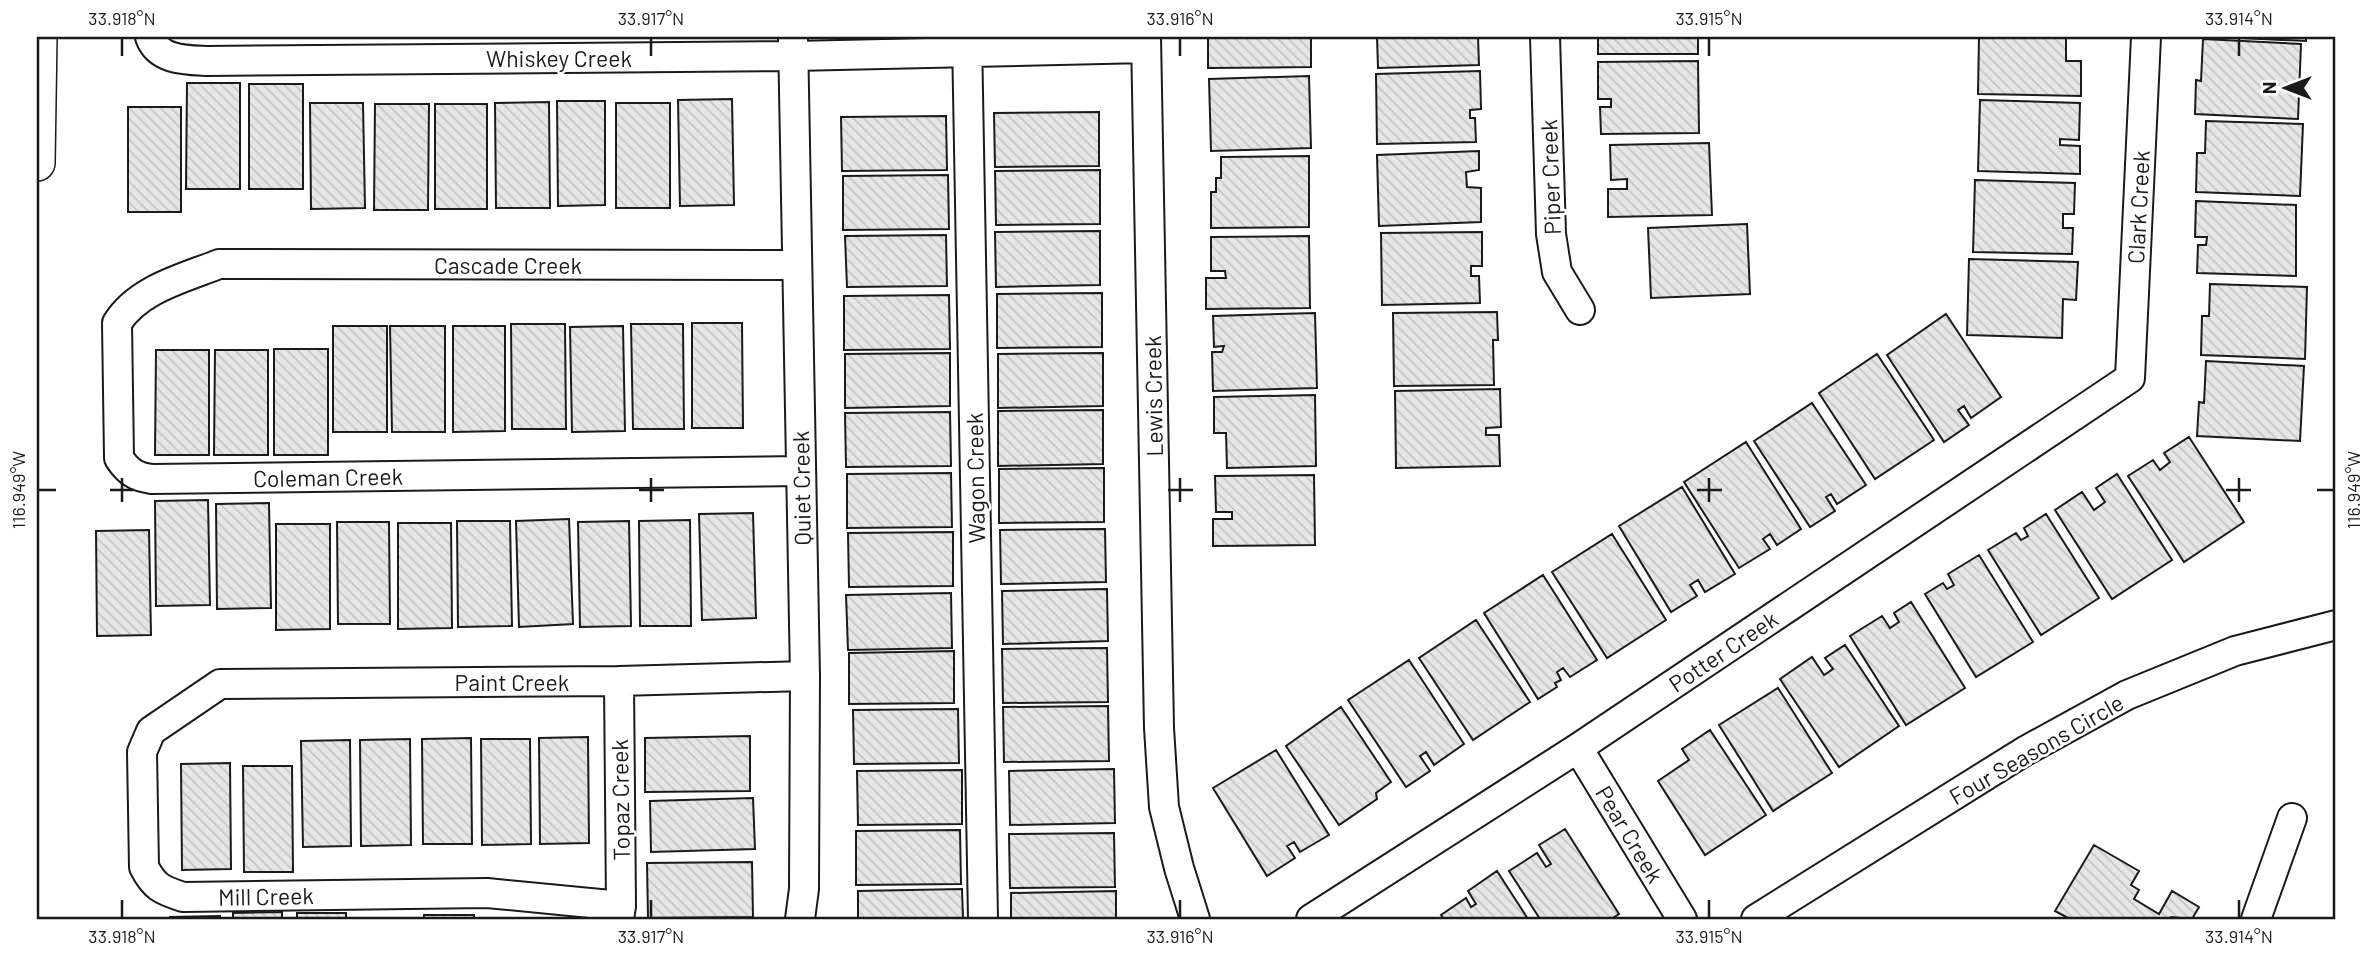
<svg xmlns="http://www.w3.org/2000/svg" width="2373" height="956" viewBox="0 0 2373 956" font-family="Barlow,sans-serif">
<style>
.building{fill:url(#building-back-hatch);stroke:#1a1a1a;stroke-width:2}
.lines{fill:none;stroke-linecap:round;stroke-linejoin:round}
.minor-casing{stroke:#1a1a1a;stroke-width:32}
.tertiary-casing{stroke:#1a1a1a;stroke-width:38}
.minor{stroke:#fff;stroke-width:28}
.tertiary{stroke:#fff;stroke-width:35}
.ticks{fill:none;stroke:#1a1a1a;stroke-width:2.5}
.labels{text-anchor:middle;dominant-baseline:central;stroke-width:5;stroke-linejoin:round;paint-order:stroke}
.street-label{font-size:23px;fill:#1a1a1a;stroke:#fff}
.neatline{fill:none;stroke:#1a1a1a;stroke-width:2.5}
.ticks-label{font-size:18px;text-anchor:middle;fill:#1a1a1a}
</style>
<defs>
<pattern id="building-back-hatch" width="6" height="6" patternUnits="userSpaceOnUse" patternTransform="scale(1.75)"><rect width="6" height="6" fill="#e6e6e6"/><path d="M-1 5l2 2M0 0l6 6M5-1l2 2" fill="none" stroke="#c5c5c5"/></pattern>
</defs>
<rect width="100%" height="100%" fill="#fff"/>
<path class="building" d="M1208,37H1311V67L1208,68Z
M1377,37H1478L1479,65L1378,68Z
M1598,37H1698V54H1598Z
M1979,37H2066V61H2081V96L1978,94Z
M2218,37H2306V41Z
M2203,39L2301,44L2298,119L2195,114L2196,80L2201,81Z
M1698,61L1699,133L1601,134L1600,107H1611V99H1598V62Z
M1480,71L1481,109L1470,110V118H1475L1476,142L1377,144L1376,74Z
M1309,76L1311,148L1211,151L1209,79Z
M187,83H240V189H186Z
M249,84H303V189H249Z
M732,99L734,205L680,206L678,100Z
M1980,100L2080,103L2079,140L2060,139V145L2080,146V174L1978,171Z
M557,101H605V205L558,206Z
M549,102L550,208H496L495,103Z
M310,103H363L365,208L311,209Z
M616,103H670V208H616Z
M375,104H429L428,210H374Z
M435,104H487V209H435Z
M128,107H181V212H128Z
M1099,112V166L995,167L994,113Z
M946,116L947,170L842,171L841,117Z
M2206,121L2303,124L2300,196L2196,192L2197,153H2205Z
M1709,143L1712,215L1608,217V189H1627V179L1611,180L1610,145Z
M1479,151V170L1466,172L1467,187L1481,188V222L1379,226L1377,155Z
M1309,156V227L1211,228V192H1216V178H1221V157Z
M1100,170V224L996,225L995,171Z
M948,175L949,229L843,230V176Z
M1975,180L2075,183L2074,214H2063V228H2073L2072,254L1973,252Z
M2196,201L2296,205V276L2197,273L2198,245H2206L2207,237H2195Z
M1747,224L1750,294L1651,298L1648,228Z
M1100,231V285L996,287L995,232Z
M1482,232V266H1471V276H1479L1480,303L1382,305L1381,233Z
M946,235L947,286L847,287L845,236Z
M1309,236L1310,308L1206,309V278H1226L1225,271H1211V237Z
M1969,259L2078,262L2076,300L2063,299L2062,338L1967,335Z
M2210,284L2307,287L2305,359L2201,355L2202,316H2209Z
M1102,293V347L997,348V294Z
M949,295L950,349L844,350V296Z
M1497,312L1498,340H1493L1494,385L1394,386L1393,313Z
M1315,313L1317,388L1213,391L1212,352H1222L1224,346L1214,347L1213,316Z
M1946,314L2001,397L1971,418L1964,406L1958,410L1969,425L1944,442L1887,355Z
M692,323H742L743,428H692Z
M511,324H565L566,429H512Z
M631,324H683L684,429H633Z
M333,326H387V432H333Z
M390,326H445V432H392Z
M453,326H505V431L453,432Z
M623,326L625,431L572,432L570,327Z
M274,349H328V455H274Z
M156,350H209V455H155Z
M215,350H268V455H214Z
M950,353V406L845,408V354Z
M1103,353V406L998,408V354Z
M1877,354L1934,440L1875,479L1819,393Z
M2206,361L2304,366L2300,441L2197,436L2199,402L2204,403Z
M1500,389L1501,427L1486,428V435H1499L1500,466L1396,468L1395,391Z
M1315,395L1316,466L1227,468L1226,433H1214V397Z
M1812,403L1866,485L1837,504L1831,494L1826,497L1835,511L1810,527L1754,441Z
M1103,410V464L998,466V411Z
M950,412L951,466L846,467L845,413Z
M2189,437L2244,522L2184,562L2128,476L2153,460L2160,470L2170,462L2164,453Z
M1746,442L1801,529L1777,545L1770,534L1763,539L1770,549L1739,568L1684,482Z
M1104,468V522L999,523V469Z
M951,473L952,527L847,528V474Z
M2117,474L2172,560L2112,599L2055,510L2082,492L2094,510L2105,502L2096,488Z
M1314,475L1315,545L1213,546V519H1232V512H1216L1215,476Z
M1682,487L1735,574L1705,592L1698,580L1690,585L1697,596L1671,612L1619,526Z
M208,500L210,605L156,606L155,501Z
M269,503L271,608L217,609L216,504Z
M753,513L756,618L702,620L699,514Z
M2046,514L2099,598L2041,635L1988,550L2016,533L2021,540L2028,536L2024,528Z
M569,519L573,624L519,627L516,521Z
M690,520L691,626H640L639,521Z
M457,521H510L512,626L458,627Z
M629,521L631,626L580,627L578,522Z
M337,522H389L390,624H338Z
M398,523H451L452,628L398,629Z
M276,524H330V629L276,630Z
M1105,529L1106,582L1001,584L1000,530Z
M149,530L151,635L97,636L96,531Z
M953,532V586L849,587L848,533Z
M1612,534L1666,620L1607,658L1552,572Z
M1979,555L2033,642L1976,677L1925,594L1943,583L1947,589L1954,585L1948,574Z
M1543,575L1597,660L1570,677L1563,668L1557,672L1561,680L1555,683L1557,687L1538,699L1484,613Z
M1107,589L1108,641L1003,644L1002,591Z
M951,593L952,648L848,650L846,595Z
M1911,602L1965,688L1906,725L1850,636L1882,616L1890,628L1899,622L1894,613Z
M1476,620L1530,702L1473,740L1419,658Z
M1845,645L1899,726L1839,767L1780,679L1812,657L1824,675L1833,669L1825,658Z
M1107,648L1108,702L1003,703L1002,649Z
M954,651V703L849,704V653Z
M1409,660L1464,744L1434,765L1426,752L1420,756L1430,771L1406,787L1348,700Z
M1778,688L1832,773L1773,811L1719,725Z
M1108,706L1109,761L1004,762L1003,707Z
M1341,707L1391,782L1376,793L1377,799L1339,825L1286,746Z
M958,709L959,763L854,764L853,710Z
M1710,730L1766,815L1705,855L1658,781L1689,760L1682,749Z
M750,736V791L645,792V738Z
M588,737L589,843L540,844L539,738Z
M471,738L472,844H423L422,739Z
M410,739L411,845L361,846L360,740Z
M481,739H530L531,844L482,845Z
M350,740L351,846L303,847L301,741Z
M1276,750L1329,835L1300,852L1294,842L1287,846L1295,858L1267,876L1213,788Z
M230,763L231,869L182,870L181,764Z
M243,766H292L293,872H244Z
M1114,769L1115,823L1010,825L1009,771Z
M962,770V824L858,825L857,771Z
M753,798L755,849L651,852L650,801Z
M1565,829L1619,914L1611,919H1540L1509,871L1537,853L1546,867L1551,864L1539,845Z
M960,830L961,884L856,885V831Z
M1114,833L1115,887L1010,888L1009,834Z
M2094,845L2139,871L2131,885L2139,890L2134,899L2159,914L2172,891L2199,907L2192,919L2171,917L2170,919H2070L2055,911Z
M752,862L753,917L648,918L647,863Z
M1497,871L1528,919H1444L1441,915L1466,898L1471,907L1476,904L1468,891Z
M962,889L963,919H858V891Z
M1116,891V919H1011V893Z
M282,912V919H233V913Z
M297,913H346V919H297Z
M424,915H474V919H424Z
M220,916V919H170V917Z"/>
<g class="lines">
<g class="minor-casing">
<path id="minor" d="M150,37C158,60 185,60 206,61L794,56L1146,48
M793,37L805,676L804,889L800,919
M967,37L983,919
M1146,37L1159,728L1164,807L1179,868L1195,919
M1545,37L1551,234L1557,272L1580,310
M796,265L219,264C184,278 138,289 117,323L119,458C128,472 136,477 152,479L801,471
M619,681L621,906L619,919
M1578,748L1682,919
M621,906L487,893L183,897C162,890 155,888 144,867L142,752L151,731L220,684L619,681L805,676
M1311,919L1578,748L2130,378L2146,37
M1756,919L2025,751L2127,695L2235,651L2336,625
M2256,919L2292,818"/>
</g>
<g class="tertiary-casing">
<path id="tertiary" d="M37,163L39,37"/>
</g>
<use href="#minor" class="minor"/>
<use href="#tertiary" class="tertiary"/>
</g>
<path class="ticks" d="M122,38V56M651,38V56M1180,38V56M1709,38V56M2239,38V56M122,478V502M651,478V502M1180,478V502M1709,478V502M2239,478V502M38,490H56M110,490H134M639,490H664M1168,490H1193M1697,490H1722M2226,490H2251M2317,490H2334M122,900V918M651,900V918M1180,900V918M1709,900V918M2239,900V918"/>
<g class="labels">
<g class="street-label">
<text x="559" y="58">Whiskey Creek</text>
<text transform="translate(1550 177) rotate(-92)">Piper Creek</text>
<text transform="translate(2138 207) rotate(-87)">Clark Creek</text>
<text x="508" y="265">Cascade Creek</text>
<text transform="translate(1153 396) rotate(-91)">Lewis Creek</text>
<text transform="translate(328 477) rotate(-1)">Coleman Creek</text>
<text transform="translate(975 478) rotate(-91)">Wagon Creek</text>
<text transform="translate(801 488) rotate(-91)">Quiet Creek</text>
<text transform="translate(1723 651) rotate(-34)">Potter Creek</text>
<text x="512" y="682">Paint Creek</text>
<text transform="translate(2036 749) rotate(-30)">Four Seasons Circle</text>
<text transform="translate(620 800) rotate(-91)">Topaz Creek</text>
<text transform="translate(1630 834) rotate(59)">Pear Creek</text>
<text transform="translate(266 896) rotate(-1)">Mill Creek</text>
</g>
</g>
<rect width="2373" height="956" fill="none" stroke="#ffffff" stroke-width="77"/>
<g transform="translate(2286 88) rotate(270)" stroke="#ffffff" stroke-width="5" paint-order="stroke">
<path d="M0-5L12 26L0 18L-12 26Z" fill="#1a1a1a"/>
<text y="-10" font-size="19" font-weight="bold" text-anchor="middle" fill="#1a1a1a">N</text>
</g>
<rect x="38" y="38" width="2296" height="880" class="neatline"/>
<g class="ticks-label">
<text x="122" y="25">33.918°N</text>
<text x="651" y="25">33.917°N</text>
<text x="1180" y="25">33.916°N</text>
<text x="1709" y="25">33.915°N</text>
<text x="2239" y="25">33.914°N</text>
<text transform="translate(2354 490) rotate(-90)" y="6">116.949°W</text>
<text transform="translate(19 490) rotate(-90)" y="6">116.949°W</text>
<text x="122" y="943">33.918°N</text>
<text x="651" y="943">33.917°N</text>
<text x="1180" y="943">33.916°N</text>
<text x="1709" y="943">33.915°N</text>
<text x="2239" y="943">33.914°N</text>
</g>
</svg>
